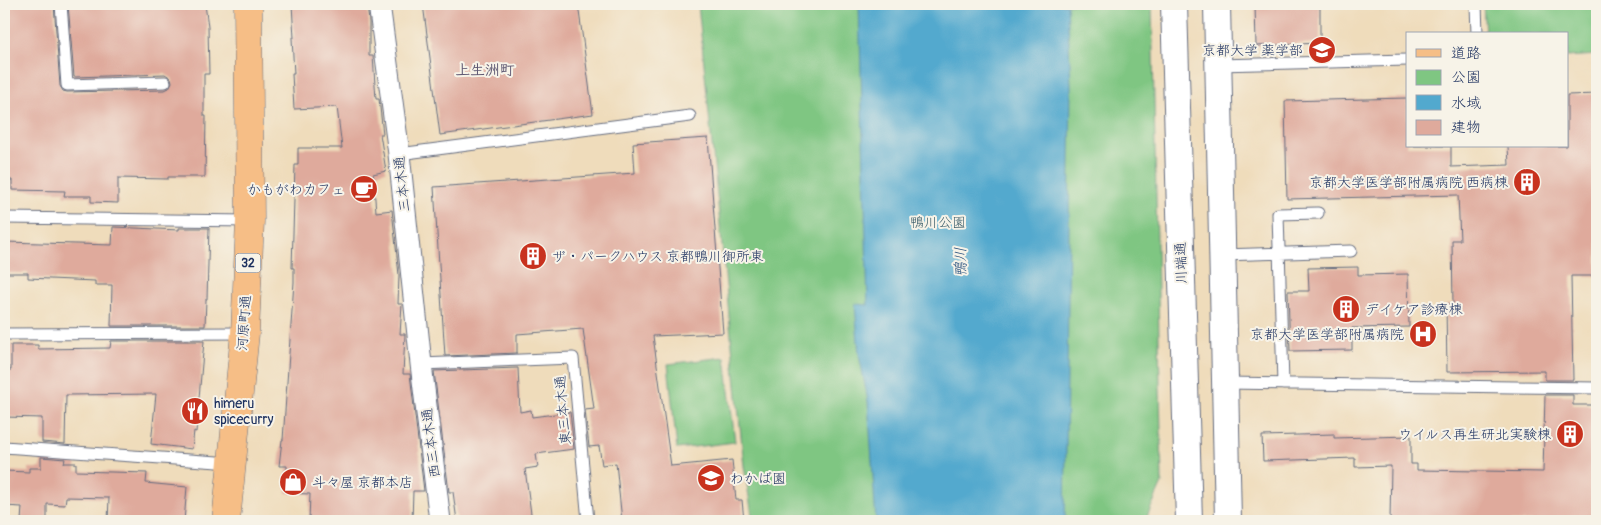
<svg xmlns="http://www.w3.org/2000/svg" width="1601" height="525" viewBox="0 0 1601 525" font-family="Pangolin,'Klee One',sans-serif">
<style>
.green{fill:#7fc682;stroke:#4d7a70}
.water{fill:#52a9ce;stroke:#366c96}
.building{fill:#dfaa9c}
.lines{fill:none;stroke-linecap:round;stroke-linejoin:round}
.service-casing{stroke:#656c7f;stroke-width:13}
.minor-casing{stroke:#656c7f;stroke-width:23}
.tertiary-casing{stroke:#656c7f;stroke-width:28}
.primary-casing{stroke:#656c7f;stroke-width:29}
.service{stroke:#fff;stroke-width:11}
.minor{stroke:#fff;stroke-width:21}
.tertiary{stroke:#fff;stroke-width:26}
.primary{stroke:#f6be86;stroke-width:28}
.labels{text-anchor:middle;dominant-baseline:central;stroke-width:4;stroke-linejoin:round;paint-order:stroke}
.shield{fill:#f7f3e8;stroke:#5d6a87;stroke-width:1}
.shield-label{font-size:12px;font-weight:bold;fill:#1b2f5e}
.poi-label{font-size:14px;fill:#1b2f5e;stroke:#f7f3e8;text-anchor:end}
.street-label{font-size:14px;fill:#1b2f5e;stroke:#f7f3e8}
.park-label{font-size:14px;fill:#395c69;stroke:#f7f3e8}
.neighbourhood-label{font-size:15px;font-weight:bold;fill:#605a74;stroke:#f7f3e8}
.water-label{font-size:15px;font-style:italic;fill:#2c5480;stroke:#f7f3e8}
</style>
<rect width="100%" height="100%" fill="#f7f3e8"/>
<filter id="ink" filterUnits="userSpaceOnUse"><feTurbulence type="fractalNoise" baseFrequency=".02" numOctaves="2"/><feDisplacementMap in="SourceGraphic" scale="10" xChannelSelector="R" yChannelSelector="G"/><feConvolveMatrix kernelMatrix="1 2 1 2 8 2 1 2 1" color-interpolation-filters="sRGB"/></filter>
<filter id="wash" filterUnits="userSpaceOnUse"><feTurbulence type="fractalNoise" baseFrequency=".0096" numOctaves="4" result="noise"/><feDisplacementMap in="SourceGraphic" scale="20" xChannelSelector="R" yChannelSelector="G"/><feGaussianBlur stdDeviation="1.12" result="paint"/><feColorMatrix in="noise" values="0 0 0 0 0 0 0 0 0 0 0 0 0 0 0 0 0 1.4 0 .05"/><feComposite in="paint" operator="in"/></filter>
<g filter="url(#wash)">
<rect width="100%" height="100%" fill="#efdcbb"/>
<path class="green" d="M698,4H1152L1162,483L1145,521H753L744,466Z
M1483,4H1597V55L1567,57V34H1485Z
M725,357L735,442L677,449L668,364Z"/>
<path class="water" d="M859,4H1067L1071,85L1065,521H876L868,401L859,354L855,304L868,305Z"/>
<g id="blocks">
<path class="building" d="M4,4H54L60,86L63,91L67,92L165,90L169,88L172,82L171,78L165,74L74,77L68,4H205L208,27L209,74H204V116H206L205,177H168V179L118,178V203L91,202V196H64L65,191L12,190V180H4Z
M292,4L367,5L369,22V56H373L376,99H379L383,134H380L386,171L373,174L376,212L392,210L399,275L398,304H402L400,334H405L403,374H410L424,491H413L412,521H309L310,494L286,493L287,466H279L282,440H283L288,368L294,282V268H292L295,165H298V148H342L337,107L294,109L292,74H294L292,38H294Z
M423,4H578L593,114L440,135Z
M1255,4H1320V43L1256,46Z
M1597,94V276H1571L1573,380H1545V371L1447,372L1446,304H1453L1452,240H1460L1458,195L1287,199L1285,101L1407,98V146H1451V167L1509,165L1508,146H1567V95Z
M708,138L723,333L653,336L671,466L732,460L736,500H742L744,521H622L616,463L602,465L599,446L589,447L585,410L594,409L583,329L517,334V353L445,356L434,187L635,173L633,143Z
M113,227L179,230V228H209L207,299H206L205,326H111L112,285H95V281L28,278V273H4V242L112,245Z
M1358,267V275L1408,274L1409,327L1352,328V350L1290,351L1288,291H1309L1308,268Z
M111,341H204L196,432L194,431L192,449L151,444L156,394L66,395L65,444L42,442V418L4,417V370H11V345H38V349L110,348Z
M518,368L520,412L531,410L532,417L570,412L574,449L536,454L538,467L525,469L532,521H457L453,492H449L434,371Z
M1545,395H1573V405H1597V521H1390L1391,466L1355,467V458L1263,461L1262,436L1334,434V438L1411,436V464H1417V470L1543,472Z
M41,457L65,459L64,463H76V471L147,473L146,483L187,487L184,521H108L109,498L66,497L65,505L47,504V521H21L22,507L4,506V471L29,472V468H41Z"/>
</g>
</g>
<g filter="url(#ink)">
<use href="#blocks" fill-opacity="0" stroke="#656c7f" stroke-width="1"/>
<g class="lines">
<g class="service-casing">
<path id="service" d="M61,4L67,85L165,82
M1476,4L1477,34
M1218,65L1407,60
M399,154L690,116
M4,218L250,221
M1222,255L1351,251
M4,334L245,333
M421,364L573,358L588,521
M1225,383L1597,388
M1283,384L1278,214L1318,213
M4,447L232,463"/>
</g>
<g class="minor-casing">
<path id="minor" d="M379,4L399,154L421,364L440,521"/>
</g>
<g class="tertiary-casing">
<path id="tertiary" d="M1174,4L1189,521
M1217,4L1228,521"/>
</g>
<g class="primary-casing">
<path id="primary" d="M226,521L245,333L250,221L248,4"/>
</g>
<use href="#service" class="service"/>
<use href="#minor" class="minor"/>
<use href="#tertiary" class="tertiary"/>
<use href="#primary" class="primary"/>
</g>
</g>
<defs>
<g id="university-disc" transform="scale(1.4375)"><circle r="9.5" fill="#c8321e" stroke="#f7f3e8"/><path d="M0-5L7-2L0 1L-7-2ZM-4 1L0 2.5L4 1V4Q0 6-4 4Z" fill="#fff"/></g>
<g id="building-disc" transform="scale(1.4375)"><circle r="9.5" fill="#c8321e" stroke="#f7f3e8"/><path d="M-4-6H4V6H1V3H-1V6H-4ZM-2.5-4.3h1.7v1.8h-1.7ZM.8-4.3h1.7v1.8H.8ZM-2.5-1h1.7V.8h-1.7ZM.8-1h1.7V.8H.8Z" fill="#fff"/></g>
<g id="cafe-disc" transform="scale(1.4375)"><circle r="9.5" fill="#c8321e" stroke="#f7f3e8"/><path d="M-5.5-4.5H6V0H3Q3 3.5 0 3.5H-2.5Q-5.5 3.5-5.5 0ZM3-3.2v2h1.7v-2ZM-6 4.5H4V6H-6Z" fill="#fff"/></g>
<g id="hospital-disc" transform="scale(1.4375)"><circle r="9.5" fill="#c8321e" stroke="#f7f3e8"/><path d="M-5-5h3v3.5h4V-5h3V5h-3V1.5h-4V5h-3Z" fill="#fff"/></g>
<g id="restaurant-disc" transform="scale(1.4375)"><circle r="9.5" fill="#c8321e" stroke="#f7f3e8"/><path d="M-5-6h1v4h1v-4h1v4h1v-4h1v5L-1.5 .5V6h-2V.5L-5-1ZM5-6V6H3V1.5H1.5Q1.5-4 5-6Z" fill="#fff"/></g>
<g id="school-disc" transform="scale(1.4375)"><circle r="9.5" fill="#c8321e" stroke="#f7f3e8"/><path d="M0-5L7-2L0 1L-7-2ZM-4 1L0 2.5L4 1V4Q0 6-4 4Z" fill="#fff"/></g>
<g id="shop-disc" transform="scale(1.4375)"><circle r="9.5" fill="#c8321e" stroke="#f7f3e8"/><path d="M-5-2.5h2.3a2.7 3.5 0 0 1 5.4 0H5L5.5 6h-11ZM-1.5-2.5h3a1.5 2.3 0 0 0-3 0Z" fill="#fff"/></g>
</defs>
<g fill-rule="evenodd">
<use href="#university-disc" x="1322" y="50"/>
<use href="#building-disc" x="1527" y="182"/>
<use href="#cafe-disc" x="364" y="189"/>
<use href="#building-disc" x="533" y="256"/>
<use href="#building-disc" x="1346" y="309"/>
<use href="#hospital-disc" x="1423" y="334"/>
<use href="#restaurant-disc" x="195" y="411"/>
<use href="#building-disc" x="1570" y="434"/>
<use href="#school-disc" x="711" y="478"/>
<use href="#shop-disc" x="293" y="482"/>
</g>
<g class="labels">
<rect class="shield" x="235.5" y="253.5" width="25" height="19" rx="4"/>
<g class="shield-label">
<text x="248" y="263">32</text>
</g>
<g class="poi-label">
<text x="1303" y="50">京都大学 薬学部</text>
<text x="1508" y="182">京都大学医学部附属病院 西病棟</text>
<text x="345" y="189">かもがわカフェ</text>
<text x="552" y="256" text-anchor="start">ザ・パークハウス 京都鴨川御所東</text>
<text x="1365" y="309" text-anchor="start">デイケア診療棟</text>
<text x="1404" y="334">京都大学医学部附属病院</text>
<text x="214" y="403" text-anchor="start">himeru<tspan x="214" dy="16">spicecurry</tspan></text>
<text x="1551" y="434">ウイルス再生研北実験棟</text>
<text x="730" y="478" text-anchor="start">わかば園</text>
<text x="312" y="482" text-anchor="start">斗々屋 京都本店</text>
</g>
<g class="street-label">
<text transform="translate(402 184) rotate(-96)">三本木通</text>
<text transform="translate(1181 263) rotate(-92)">川端通</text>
<text transform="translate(244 323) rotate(-86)">河原町通</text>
<text transform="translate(563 410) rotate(-95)">東三本木通</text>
<text transform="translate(431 443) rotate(-97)">西三本木通</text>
</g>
<g class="park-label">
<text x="938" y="222">鴨川公園</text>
</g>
<g class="neighbourhood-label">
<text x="485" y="70">上生洲町</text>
</g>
<g class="water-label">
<text transform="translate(961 262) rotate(-91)">鴨川</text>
</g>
</g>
<rect width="1601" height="525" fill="none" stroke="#f7f3e8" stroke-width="20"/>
<rect x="1406" y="32" width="162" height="115" fill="#f7f3e8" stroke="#9fa5b1"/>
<rect x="1416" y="49" width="25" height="8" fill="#f6be86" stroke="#9fa5b1"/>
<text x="1451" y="58" font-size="15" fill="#1b2f5e">道路</text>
<rect x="1416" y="70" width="25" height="15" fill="#7fc682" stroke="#9fa5b1"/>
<text x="1451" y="82" font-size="15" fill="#1b2f5e">公園</text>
<rect x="1416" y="95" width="25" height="15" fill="#52a9ce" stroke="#9fa5b1"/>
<text x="1451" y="108" font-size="15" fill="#1b2f5e">水域</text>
<rect x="1416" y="120" width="25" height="15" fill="#dfaa9c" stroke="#9fa5b1"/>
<text x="1451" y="132" font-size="15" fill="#1b2f5e">建物</text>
</svg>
